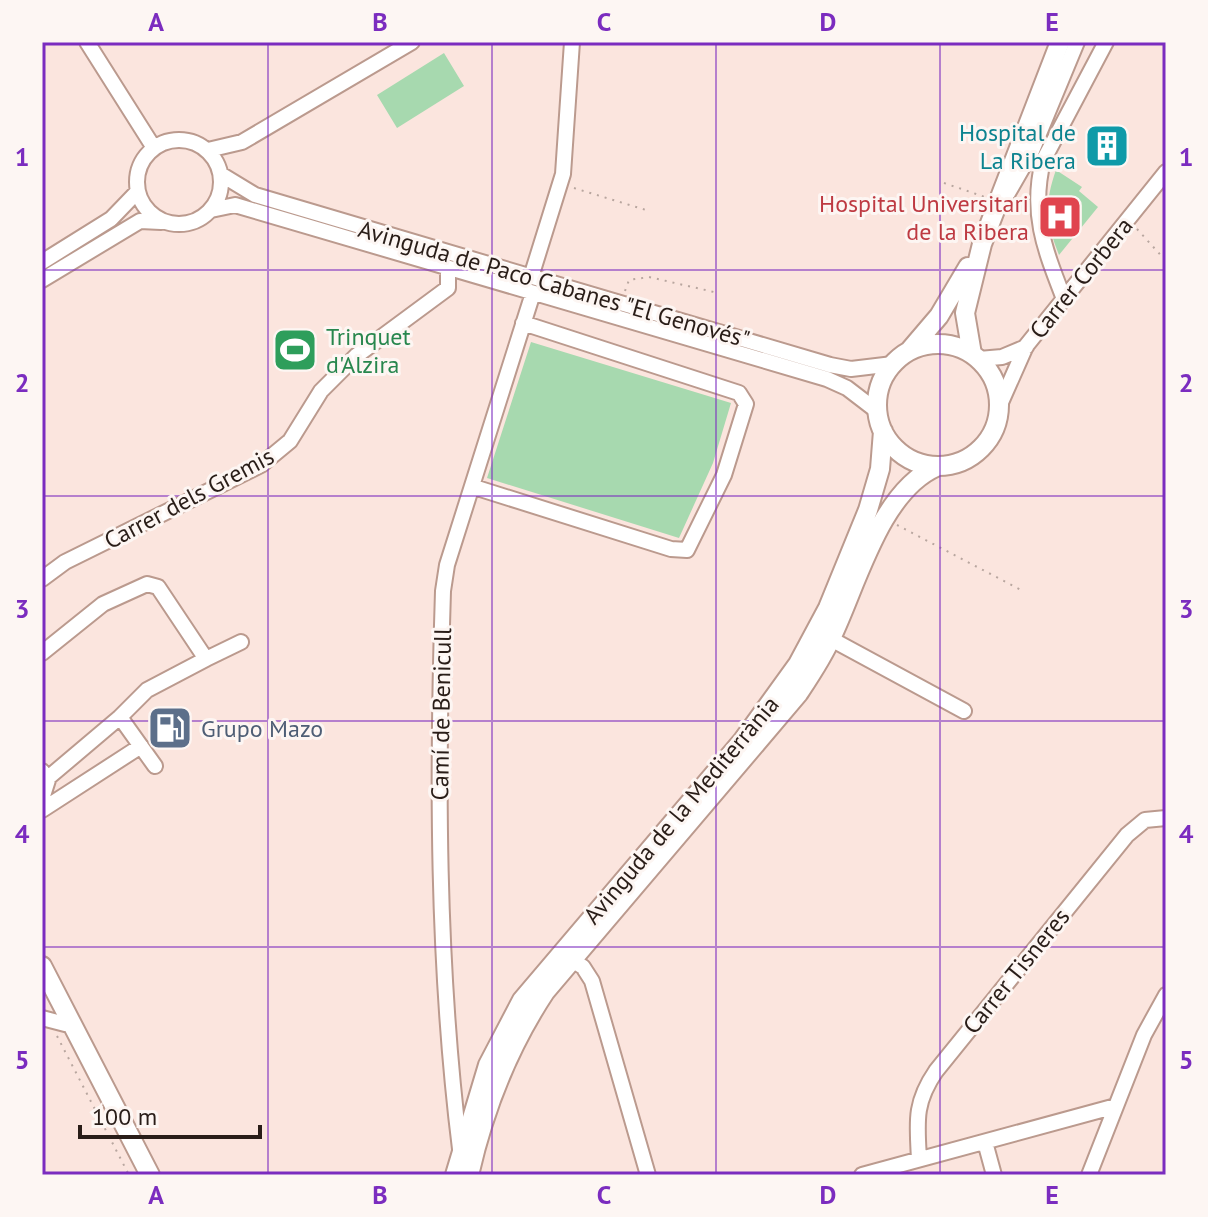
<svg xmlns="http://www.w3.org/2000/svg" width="1208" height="1217" viewBox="0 0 1208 1217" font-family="'PT Sans',sans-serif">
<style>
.green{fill:#a7d9af}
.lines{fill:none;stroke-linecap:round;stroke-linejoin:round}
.minor-casing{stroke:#bb9a8e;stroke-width:18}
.major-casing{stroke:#bb9a8e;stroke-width:22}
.path{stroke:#b8a69f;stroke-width:2;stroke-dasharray:2 6;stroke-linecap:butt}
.minor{stroke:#fff;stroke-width:14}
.major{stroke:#fff;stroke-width:18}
.grid{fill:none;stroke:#7b2cbf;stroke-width:2;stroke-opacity:0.55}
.labels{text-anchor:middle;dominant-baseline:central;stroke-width:6;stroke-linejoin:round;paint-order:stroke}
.culture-label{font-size:24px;fill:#0d838f;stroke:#fdf6f3;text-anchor:end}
.health-label{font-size:24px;fill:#be3a42;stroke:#fdf6f3;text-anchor:end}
.street-label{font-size:24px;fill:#291d18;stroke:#fdf6f3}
.leisure-label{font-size:24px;fill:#27864d;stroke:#fdf6f3;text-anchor:start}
.service-label{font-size:24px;fill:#4e5e75;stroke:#fdf6f3;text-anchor:start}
.neatline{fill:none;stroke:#7b2cbf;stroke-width:3}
.grid-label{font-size:26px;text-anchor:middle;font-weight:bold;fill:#7b2cbf}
</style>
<rect width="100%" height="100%" fill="#fbe5de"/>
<path class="green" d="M444,53L464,86L397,128L377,95Z
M1056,170L1082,187L1079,191L1098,207L1059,255C1046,222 1044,204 1056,170Z
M531,342L731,403L713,463L679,538L487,478Z"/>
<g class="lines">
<g class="minor-casing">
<path id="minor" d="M87,42L154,148
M137 182a42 42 0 1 1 84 0a42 42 0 1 1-84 0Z
M208,150L242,142L412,42
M222,175L255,195L830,365L851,369L893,364
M1008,193L1031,153L1077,42
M211,210L235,205L827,379L847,388L877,411
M42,262L111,219L138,191
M531,277L563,174L572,42
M42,280L140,221L161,222
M1064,299C1045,250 1030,214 1043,161L1106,42
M979,359L1002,357L1026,347
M999,407L1026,346L1166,172
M474,487L671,549L687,550L724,475L746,404L739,393L523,323
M42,579L65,562L261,465L290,441L321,391L356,356L448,288V268
M831,639L964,711
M42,653L103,604L147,584L158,587L206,659L147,690L120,717
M206,659L241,642
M42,771L48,780L42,799
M42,783L120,717L155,766
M42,810L141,746
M572,960L583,967L592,981L648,1175
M42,1018L65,1024
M985,1142L994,1175
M460,1149C437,964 437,777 443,591L447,565L533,293
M919,1159C917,1122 914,1103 936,1071L1127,835L1145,820L1166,818
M862,1175L1116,1106
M1089,1175L1144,1035L1166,995"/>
</g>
<g class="major-casing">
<path id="major" d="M877 405a61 61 0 1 1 122 0a61 61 0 1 1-122 0Z
M910,350L939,316L968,267
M972,354L965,313L982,244L1060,42
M42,966L150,1175
M455,1175L488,1065L522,1000L743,740L798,664L828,608L868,510L880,469L883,431
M469,1175C484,1109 508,1048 545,992L798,694C810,676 823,657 832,636C857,584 880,492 936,467"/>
</g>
<path class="path" d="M944,183L985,197
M574,188L646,210
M1137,229L1166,261
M625,291L629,280L649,277L714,292
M897,525L1023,591
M57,1036L129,1175"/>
<use href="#minor" class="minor"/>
<use href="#major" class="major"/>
</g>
<path class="grid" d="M268,42V1175M492,42V1175M716,42V1175M940,42V1175M42,270H1166M42,496H1166M42,721H1166M42,947H1166"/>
<defs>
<g id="building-square" transform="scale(2.3)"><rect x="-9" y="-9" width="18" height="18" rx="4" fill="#0f9aa8" stroke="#fdf6f3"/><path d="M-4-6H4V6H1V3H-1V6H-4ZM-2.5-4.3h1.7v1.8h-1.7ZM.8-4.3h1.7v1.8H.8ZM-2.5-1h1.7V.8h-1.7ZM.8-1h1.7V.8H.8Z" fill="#fff"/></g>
<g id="hospital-square" transform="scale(2.3)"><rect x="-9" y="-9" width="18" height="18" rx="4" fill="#e0444e" stroke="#fdf6f3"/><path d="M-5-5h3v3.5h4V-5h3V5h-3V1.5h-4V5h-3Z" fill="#fff"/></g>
<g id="stadium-square" transform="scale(2.3)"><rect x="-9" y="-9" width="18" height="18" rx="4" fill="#2e9e5b" stroke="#fdf6f3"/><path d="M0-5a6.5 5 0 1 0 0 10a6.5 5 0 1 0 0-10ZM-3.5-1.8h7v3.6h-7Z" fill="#fff"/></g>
<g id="fuel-square" transform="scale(2.3)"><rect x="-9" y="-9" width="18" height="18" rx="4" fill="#5c6f8a" stroke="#fdf6f3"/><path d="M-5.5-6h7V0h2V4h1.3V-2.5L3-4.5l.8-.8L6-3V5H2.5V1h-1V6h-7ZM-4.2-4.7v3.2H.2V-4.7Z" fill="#fff"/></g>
</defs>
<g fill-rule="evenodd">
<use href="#building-square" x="1107" y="146"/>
<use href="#hospital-square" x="1060" y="217"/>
<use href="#stadium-square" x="295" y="350"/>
<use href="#fuel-square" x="170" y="728"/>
</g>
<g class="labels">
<g class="culture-label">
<text x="1076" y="132">Hospital de<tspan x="1076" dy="28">La Ribera</tspan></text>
</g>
<g class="health-label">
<text x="1029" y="203">Hospital Universitari<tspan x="1029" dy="28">de la Ribera</tspan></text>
</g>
<g class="street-label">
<text transform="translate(1081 278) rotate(-51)">Carrer Corbera</text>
<text transform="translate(554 284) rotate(16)">Avinguda de Paco Cabanes "El Genovés"</text>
<text transform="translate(189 498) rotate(-28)">Carrer dels Gremis</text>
<text transform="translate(441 714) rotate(-89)">Camí de Benicull</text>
<text transform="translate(681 810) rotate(-50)">Avinguda de la Mediterrània</text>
<text transform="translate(1016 971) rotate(-51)">Carrer Tisneres</text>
</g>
<g class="leisure-label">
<text x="326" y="336">Trinquet<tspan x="326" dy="28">d'Alzira</tspan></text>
</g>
<g class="service-label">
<text x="201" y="728">Grupo Mazo</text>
</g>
</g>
<rect width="1208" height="1217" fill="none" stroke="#fdf6f3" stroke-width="88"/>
<path d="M80 1125v12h180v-12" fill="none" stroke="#291d18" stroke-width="4"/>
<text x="92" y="1125" font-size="24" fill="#291d18" stroke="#fdf6f3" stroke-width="6" paint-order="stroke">100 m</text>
<rect x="44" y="44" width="1120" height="1129" class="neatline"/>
<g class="grid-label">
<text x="156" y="31">A</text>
<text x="380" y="31">B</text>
<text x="604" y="31">C</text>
<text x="828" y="31">D</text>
<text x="1052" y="31">E</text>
<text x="22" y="166">1</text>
<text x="1186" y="166">1</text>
<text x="22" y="392">2</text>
<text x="1186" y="392">2</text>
<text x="22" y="618">3</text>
<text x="1186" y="618">3</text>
<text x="22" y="843">4</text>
<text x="1186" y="843">4</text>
<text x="22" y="1069">5</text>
<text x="1186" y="1069">5</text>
<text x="156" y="1204">A</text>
<text x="380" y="1204">B</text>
<text x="604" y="1204">C</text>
<text x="828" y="1204">D</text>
<text x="1052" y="1204">E</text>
</g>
</svg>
